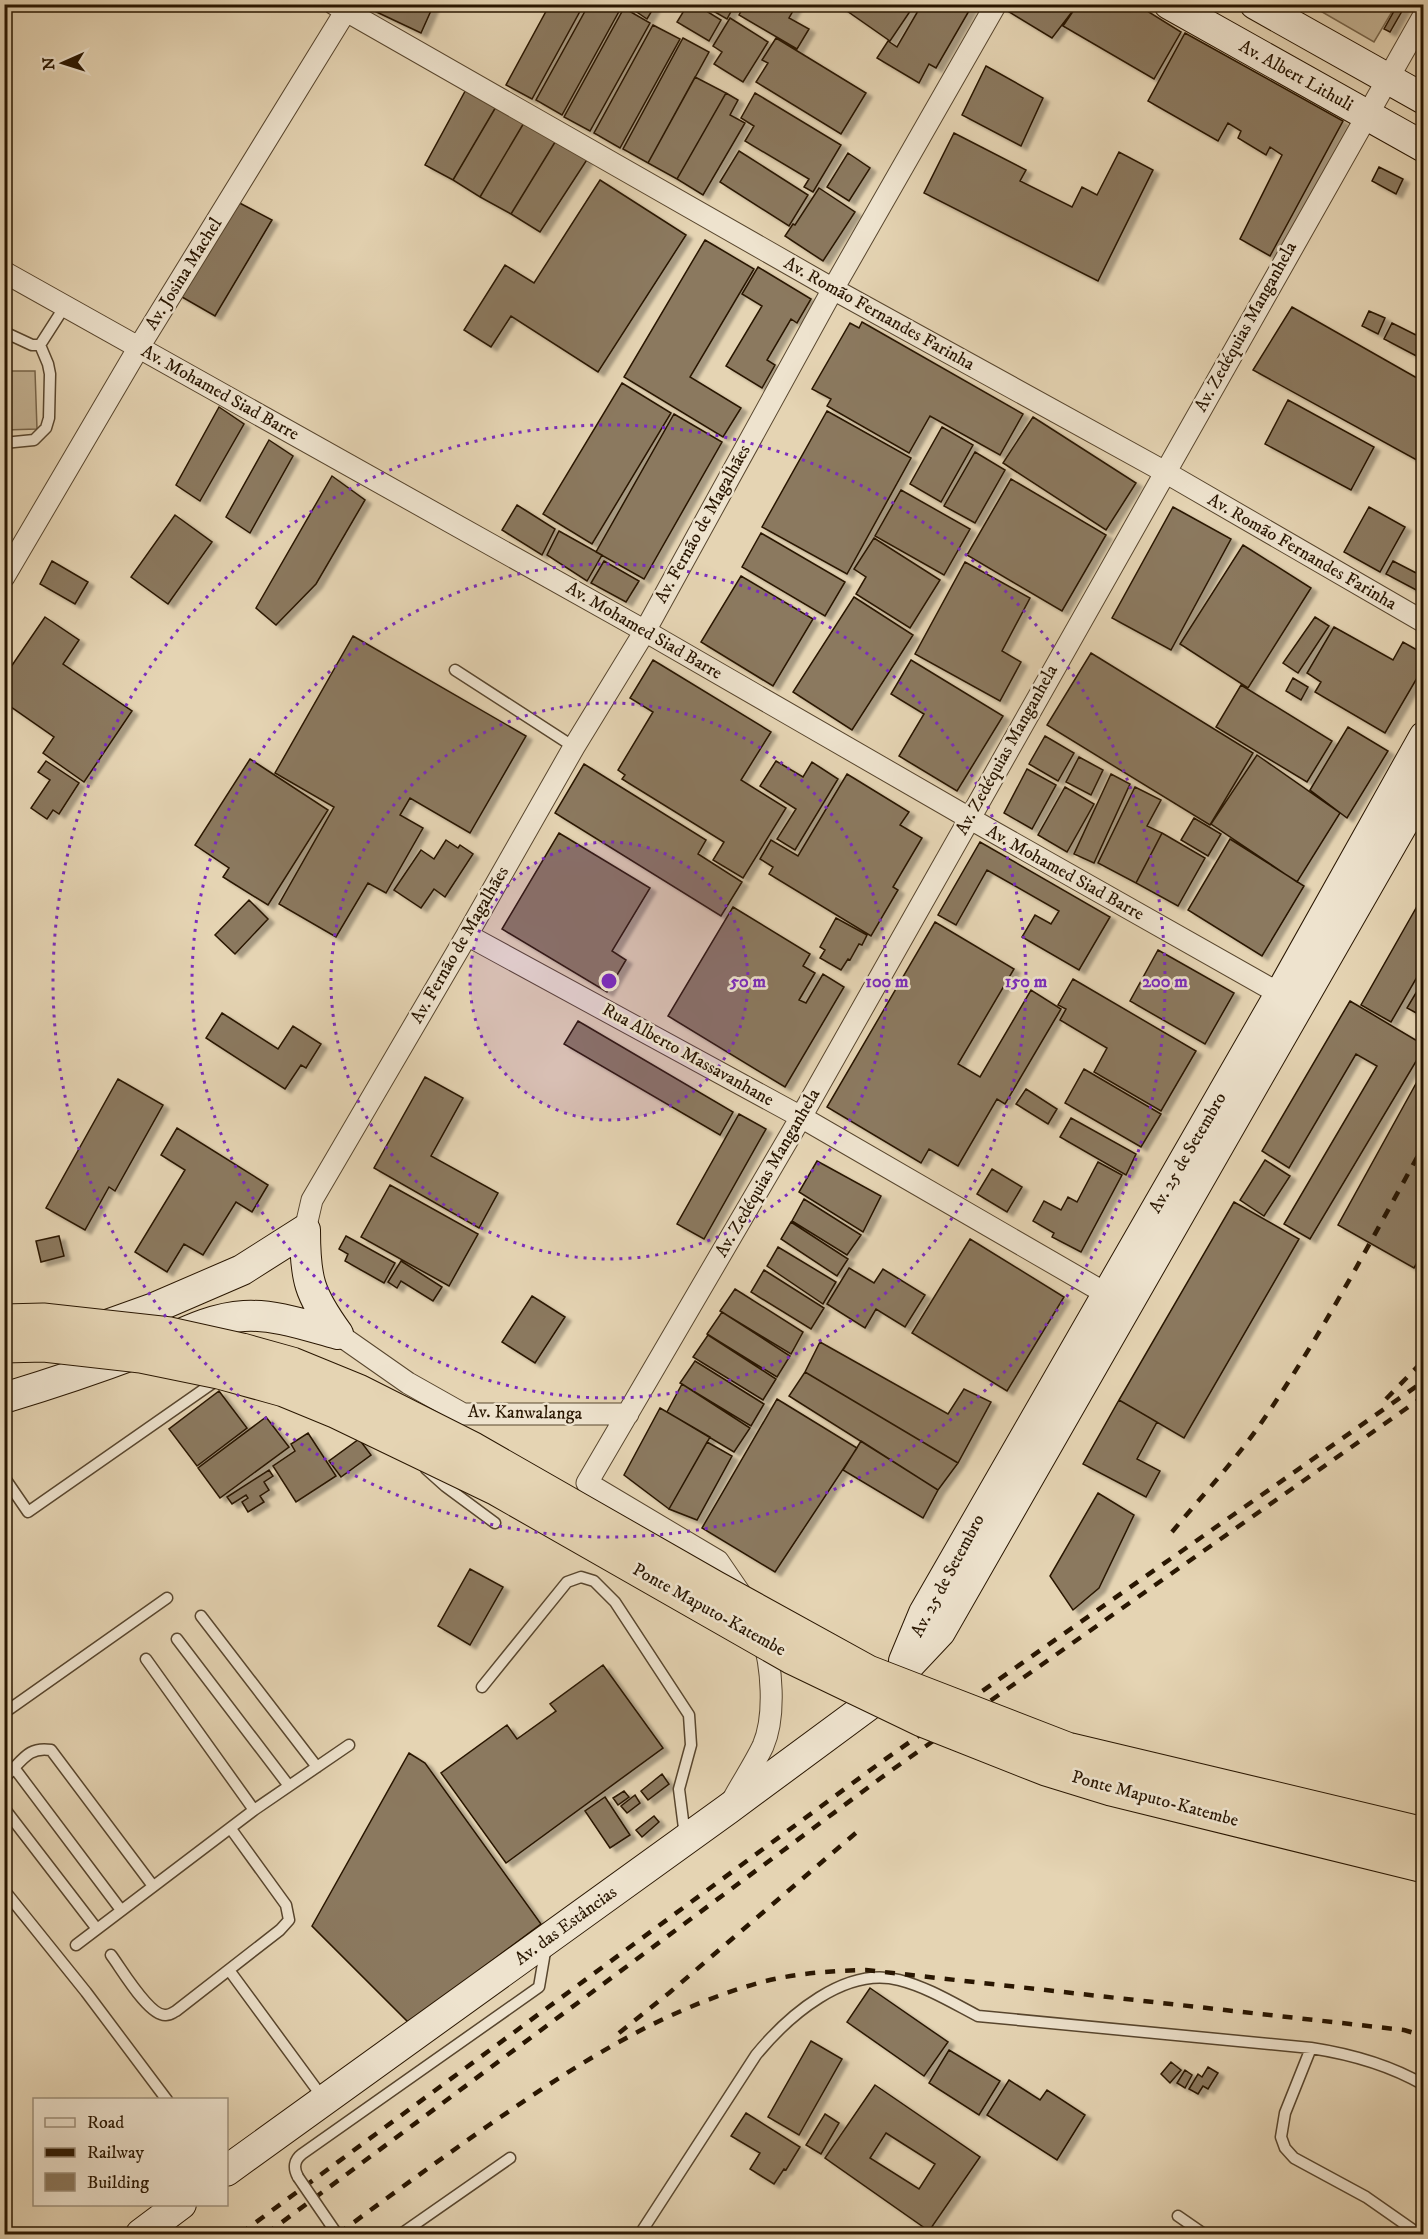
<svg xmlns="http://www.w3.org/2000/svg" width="1428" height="2239" viewBox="0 0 1428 2239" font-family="'IM FELL DW Pica',serif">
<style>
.grass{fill:#c5b495;stroke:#77654b;stroke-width:1.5}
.building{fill:#8b795e;stroke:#291601;stroke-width:1.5;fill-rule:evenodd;filter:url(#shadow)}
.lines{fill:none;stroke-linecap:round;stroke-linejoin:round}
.lane-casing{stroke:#58462e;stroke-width:13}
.street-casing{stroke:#58462e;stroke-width:23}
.secondary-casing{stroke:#291601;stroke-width:32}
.lane{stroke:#eee3ce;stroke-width:10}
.street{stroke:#eee3ce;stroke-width:21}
.secondary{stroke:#eee3ce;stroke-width:30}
.rail{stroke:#291601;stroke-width:4.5;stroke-dasharray:10 10;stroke-linecap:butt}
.lane-bridge-casing{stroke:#58462e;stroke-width:13;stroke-linecap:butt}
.highway-bridge-casing{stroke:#291601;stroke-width:35;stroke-linecap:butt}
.lane-bridge{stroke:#eee3ce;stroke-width:10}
.highway-bridge{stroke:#e5d4b3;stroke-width:33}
.ring{fill:none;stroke:#7b2cbf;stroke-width:3;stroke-dasharray:3 6}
.labels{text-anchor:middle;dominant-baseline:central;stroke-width:5;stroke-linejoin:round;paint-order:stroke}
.street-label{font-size:18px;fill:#291601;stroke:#eee3ce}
.centre{fill:#7b2cbf;stroke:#eee3ce;stroke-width:3}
.ring-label{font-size:18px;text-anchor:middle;font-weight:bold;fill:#7b2cbf;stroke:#eee3ce;stroke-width:5;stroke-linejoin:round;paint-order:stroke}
</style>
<defs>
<filter id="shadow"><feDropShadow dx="6" dy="4" stdDeviation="1.5" flood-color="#0004"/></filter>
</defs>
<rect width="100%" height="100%" fill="#e5d4b3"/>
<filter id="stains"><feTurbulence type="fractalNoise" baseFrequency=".00333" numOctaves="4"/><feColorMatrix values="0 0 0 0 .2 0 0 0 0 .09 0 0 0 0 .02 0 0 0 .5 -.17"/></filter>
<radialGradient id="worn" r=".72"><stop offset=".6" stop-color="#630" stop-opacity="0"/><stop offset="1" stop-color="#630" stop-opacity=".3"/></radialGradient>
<path class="grass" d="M1310,5H1396L1374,42Z
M5,371H35L37,429L5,430Z"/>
<path class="building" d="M367,4H434L421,33L366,7Z
M550,4H584L532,99L506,85Z
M589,4L622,6L562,115L536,100Z
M625,4H656L647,19Z
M688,4H695L721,20L709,41L677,22Z
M701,4H735L727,19Z
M745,4H797L789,18L809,29L797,49L739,15Z
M837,4H915L890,41Z
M922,4H973L936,68L929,64L919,83L877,58L888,41L897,47Z
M1002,4H1078L1052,38L1001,7Z
M1078,4H1136L1181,32L1154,79L1063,26Z
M1398,4L1405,6L1390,32L1384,29Z
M624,8L650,23L590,131L564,117Z
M730,18L768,42L743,82L714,64L722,52L713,46Z
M653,25L680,39L620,148L594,133Z
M1185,33L1343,121L1270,256L1240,239L1282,155L1270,147L1266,155L1238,138L1241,131L1228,123L1218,141L1148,101Z
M683,38L709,52L648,163L623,149Z
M776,38L866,93L841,134L756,82L768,63L762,60Z
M986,66L1043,98L1021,146L962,115Z
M695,77L726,93L677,179L648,163Z
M469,84L500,100L453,180L425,165Z
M726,93L738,100L730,115L745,123L703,195L677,179Z
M755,93L841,145L813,192L804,187L809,179L745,141L754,126L741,118Z
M500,100L528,116L480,197L453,180Z
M528,116L560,134L511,214L480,197Z
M954,133L1026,170L1020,181L1072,207L1082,187L1097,195L1119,152L1153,170L1098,281L924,193Z
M560,134L592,152L540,232L511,214Z
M739,151L808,195L789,226L720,182Z
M848,153L870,168L849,201L827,187Z
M1379,167L1403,179L1396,194L1372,181Z
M600,180L686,235L598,372L511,316L491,347L464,330L505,265L534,283Z
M819,188L855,212L823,261L785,236L793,224L795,225Z
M232,199L272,220L215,316L175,293Z
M705,240L754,269L690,377L741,408L723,437L624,377Z
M758,267L811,299L797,323L791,319L767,360L775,365L762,388L726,366L762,306L742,294Z
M1292,307L1424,382V464L1253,370Z
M1369,311L1385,318L1378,334L1362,326Z
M862,322L1023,414L1000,455L930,416L909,453L827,406L831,399L812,389L850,323L859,328Z
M1392,323L1424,339V360L1384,339Z
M622,383L671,413L592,544L543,514Z
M1288,400L1374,447L1351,490L1265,444Z
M219,407L244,424L200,501L176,485Z
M827,411L911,458L847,574L762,527Z
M674,414L722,442L644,579L596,552Z
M1033,417L1136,483L1106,530L1003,463Z
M942,427L973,445L941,502L910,484Z
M269,440L293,456L250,533L226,517Z
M975,452L1005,470L975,523L944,506Z
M332,476L365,500L316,584L276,625L256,608Z
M1011,479L1106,535L1062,611L967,555Z
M901,490L970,529L944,575L875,536Z
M517,505L555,529L542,555L502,530Z
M1173,507L1231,539L1171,650L1112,618Z
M1369,507L1405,527L1380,572L1344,552Z
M175,515L212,542L168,604L131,577Z
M559,531L602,555L587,581L547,555Z
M761,533L845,582L825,616L742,567Z
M874,538L940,580L910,628L856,594L866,577L854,569Z
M1243,545L1311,588L1248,688L1180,644Z
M52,561L88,582L75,604L40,584Z
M604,561L639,581L626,602L591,583Z
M1393,561L1424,577V586L1420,592L1386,574Z
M965,562L1030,598L1002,651L1021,662L1000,701L915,654Z
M741,576L813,619L773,686L701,642Z
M854,597L913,635L852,730L793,692Z
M45,617L79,640L63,664L132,711L84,782L43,753L54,737L4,702V677Z
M1315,617L1329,626L1298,673L1283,663Z
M1334,627L1393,660L1403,642L1424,654V666L1385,733L1315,692L1321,682L1307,673Z
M353,636L526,736L470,833L410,798L400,815L423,828L386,893L368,883L336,937L279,904L334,807L275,773Z
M1091,653L1253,753L1210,825L1047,725Z
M653,660L771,732L741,780L786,808L743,878L713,860L724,842L622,779L625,775L618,770L653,712L630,698Z
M911,660L1003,716L957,791L899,756L924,714L891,694Z
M1293,678L1308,687L1301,700L1286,691Z
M1241,685L1332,741L1307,782L1216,727Z
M1348,727L1388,751L1347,818L1310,790Z
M1045,736L1074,753L1058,781L1029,764Z
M1257,755L1340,813L1297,882L1211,824Z
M1079,757L1103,770L1091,795L1066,782Z
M250,759L328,810L268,905L223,877L229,868L195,845Z
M46,761L79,783L59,814L53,810L47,819L31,808L50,780L38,772Z
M776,761L803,777L812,762L838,779L795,850L777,839L796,809L760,786Z
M584,764L706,840L698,854L742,882L721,916L555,813Z
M1027,769L1056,785L1032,829L1004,813Z
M847,774L909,812L900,825L922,838L893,887L898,890L871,936L769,874L773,867L760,859L771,840L798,856Z
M1111,774L1130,784L1094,863L1074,854Z
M1065,787L1094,804L1067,852L1038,835Z
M1135,787L1161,800L1147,826L1162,833L1136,883L1098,863Z
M1194,818L1221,834L1208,856L1181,840Z
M559,833L650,888L612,951L626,960L607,992L502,929Z
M1162,833L1205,858L1178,906L1136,883Z
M1230,839L1304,886L1262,956L1188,910Z
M446,840L458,848L460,845L473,854L445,897L434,889L421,908L394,890L421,850L434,859Z
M980,842L1110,917L1079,970L1022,937L1035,915L1051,924L1059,911L987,870L956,925L938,915Z
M1424,894V965L1391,1022L1361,1005Z
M249,900L268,919L235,954L215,935Z
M733,907L810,954L803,966L815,973L799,1000L806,1003L823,974L844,987L785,1087L668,1016Z
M836,918L867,935L862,945L859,944L850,960L848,959L841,970L820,958L825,950L820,947Z
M935,922L1014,969L958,1064L980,1077L1031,990L1061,1009L1005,1104L997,1099L958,1166L929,1149L921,1163L827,1107Z
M1158,950L1234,993L1205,1044L1130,1001Z
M1073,979L1196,1051L1161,1111L1094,1072L1107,1048L1060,1020L1066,1009L1058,1005Z
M1420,986L1424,988V1010L1420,1015L1407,1008Z
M1350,1001L1424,1045V1048L1310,1239L1284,1224L1377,1066L1356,1054L1289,1168L1262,1151Z
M222,1013L278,1049L293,1026L321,1044L306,1068L301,1065L285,1089L206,1038Z
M578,1021L733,1112L720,1135L564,1044Z
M1084,1069L1161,1114L1141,1147L1065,1103Z
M1424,1069V1251L1414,1268L1338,1225Z
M425,1077L463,1098L431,1156L498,1193L479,1228L374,1168Z
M118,1079L163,1105L115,1191L109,1187L85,1230L46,1208Z
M1026,1089L1057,1109L1048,1124L1016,1104Z
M739,1114L766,1129L704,1239L677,1224Z
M1071,1118L1136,1154L1126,1175L1060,1137Z
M177,1128L268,1185L252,1212L236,1202L203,1255L184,1244L167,1272L135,1252L185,1170L161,1155Z
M1265,1160L1290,1176L1264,1216L1240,1200Z
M817,1161L881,1196L863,1232L799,1192Z
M1098,1162L1122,1175L1081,1252L1052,1237L1054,1233L1033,1221L1044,1201L1061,1210L1068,1197L1077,1202Z
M992,1169L1022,1187L1007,1212L977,1194Z
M390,1185L478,1234L449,1286L361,1237Z
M804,1199L861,1235L847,1255L792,1221Z
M1234,1202L1299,1239L1184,1438L1119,1400Z
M791,1222L848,1259L837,1276L781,1239Z
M59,1236L64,1256L41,1262L36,1241Z
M346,1236L395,1263L384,1283L345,1261L348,1254L339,1249Z
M970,1239L1064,1297L1007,1391L912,1333Z
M778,1247L836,1282L823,1304L767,1266Z
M401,1261L442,1287L433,1301L401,1281L397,1288L388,1282Z
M849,1268L874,1283L883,1269L925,1295L905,1327L876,1309L865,1328L827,1304Z
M764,1270L824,1308L811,1329L751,1292Z
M735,1289L803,1332L791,1354L720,1311Z
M532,1296L565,1317L535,1363L502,1342Z
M722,1312L790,1356L777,1377L707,1334Z
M708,1335L776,1379L763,1400L693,1357Z
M820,1342L948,1414L964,1389L991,1402L958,1463L805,1372Z
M695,1361L764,1404L751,1426L680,1383Z
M805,1372L958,1463L938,1490L789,1396Z
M682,1384L750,1428L734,1452L667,1412Z
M219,1391L247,1428L197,1466L169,1429Z
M777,1399L857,1448L775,1572L702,1528Z
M1119,1400L1157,1422L1137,1459L1160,1471L1146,1497L1083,1464Z
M660,1408L710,1437L669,1509L624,1475Z
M266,1417L289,1447L220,1498L198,1468Z
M308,1433L336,1476L296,1502L273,1466L295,1451L291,1444Z
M359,1439L371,1455L341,1477L329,1461Z
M861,1441L938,1490L923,1518L843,1470Z
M707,1442L732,1456L697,1520L669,1509Z
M269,1470L273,1476L264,1482L269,1490L260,1496L264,1502L248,1512L242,1502L248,1498L246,1495L232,1504L227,1497Z
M1098,1493L1134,1515L1099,1588L1073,1610L1050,1576Z
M470,1569L503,1587L470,1645L438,1626Z
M603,1665L663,1748L506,1863L441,1773L507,1725L517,1739L556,1711L550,1704Z
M409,1753L425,1763L541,1924L409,2023L312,1926Z
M662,1774L669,1784L648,1800L641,1791Z
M624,1791L629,1797L618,1805L613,1798Z
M635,1795L640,1803L627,1813L621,1806Z
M605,1797L630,1835L610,1848L585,1811Z
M654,1816L659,1822L642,1837L636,1830Z
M870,1988L948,2042L924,2076L847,2022Z
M811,2041L842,2059L799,2135L768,2117Z
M949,2050L1000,2081L979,2115L929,2083Z
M1171,2062L1181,2070L1170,2083L1161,2074Z
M1208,2067L1218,2073L1208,2089L1203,2086L1198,2094L1189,2089L1198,2074L1202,2077Z
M1185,2070L1192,2075L1185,2088L1177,2083Z
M1009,2080L1040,2100L1047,2090L1085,2115L1057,2160L987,2115Z
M875,2085L980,2157L929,2231L825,2158ZM886,2133L935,2164L919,2189L870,2158Z
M746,2113L800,2147L786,2170L784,2169L774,2184L750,2169L760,2153L731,2136Z
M825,2114L839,2123L821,2154L806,2145Z"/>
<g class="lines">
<g class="lane-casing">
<path id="lane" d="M4,332L32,345H40L65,306
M4,443L34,440L46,428L49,418L50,374L48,364L40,345
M455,670L574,747
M426,1469L445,1486L495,1523
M4,1477L28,1512L220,1378
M201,1616L317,1767
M177,1639L289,1786
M146,1659L254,1810
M482,1687L567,1582L581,1577L594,1581L615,1602L689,1715L691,1745L679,1789L685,1836
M4,1713L167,1598
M15,1769L121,1910
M4,1778C22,1762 27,1746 51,1750L153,1886
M4,1808L97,1929
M4,1890L86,1992L167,2100
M76,1945L254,1810L349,1745
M111,1955C121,1968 149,2017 166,2015C170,2015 172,2013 176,2011L280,1930L289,1920L286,1905L231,1829
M229,1970L323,2098
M1311,2048L1285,2113L1281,2137L1285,2148L1294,2158L1366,2197L1419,2234
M298,2177C293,2168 294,2160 302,2154L539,1987L546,1946
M1178,2216L1204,2234
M401,2234L510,2158
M640,2234L756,2055C788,2016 845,1966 899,1980C927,1987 953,2003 978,2016L1311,2048C1350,2054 1388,2064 1424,2085"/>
</g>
<g class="street-casing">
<path id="street" d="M334,4L833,289L1165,472L1424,622
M4,272L645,631L969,818L1280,994
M4,577L139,347L350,4
M467,935L801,1117L1117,1300
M305,1230L312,1200L467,935L574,747L645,631L833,289L996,4
M338,1334L408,1383L463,1414H628
M744,1599L718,1561L587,1483L801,1117L1424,15
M731,1803C741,1784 754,1765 763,1746C776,1716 772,1665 762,1635"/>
</g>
<g class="secondary-casing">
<path id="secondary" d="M1169,4L1424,147
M1255,4L1424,99
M305,1230C305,1279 309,1294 338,1334
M101,1327L154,1308L242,1270L305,1230
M4,1398C50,1384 95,1369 140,1352C173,1339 207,1318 244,1316C275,1314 308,1326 338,1334
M904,1661L924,1613L1280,994L1424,737
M226,2171L728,1809L877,1699L940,1632L1424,787
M141,2234L181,2204"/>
</g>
<use href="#lane" class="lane"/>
<use href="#street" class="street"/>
<use href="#secondary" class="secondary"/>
<path class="rail" d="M1386,1399L1424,1360
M1172,1532C1201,1497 1233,1463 1259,1426C1321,1337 1371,1240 1424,1145
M619,2033L669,1993L858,1831
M240,2234L884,1760L1424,1381
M266,2234L889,1772L1424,1396
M338,2234C388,2197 438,2161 489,2125C576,2065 660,2010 762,1982C796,1973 831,1971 866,1970L1404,2030L1424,2036"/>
<g class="lane-bridge-casing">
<path id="lane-bridge" d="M298,2177L337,2234"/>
</g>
<g class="highway-bridge-casing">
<path id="highway-bridge" d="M4,1321L43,1320L170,1334L242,1350L292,1364L358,1391L473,1449L714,1587L868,1672L1067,1749L1424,1834
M4,1346L44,1345L141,1356L219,1372L284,1390L335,1411L497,1489L793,1658L922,1720L1046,1769L1111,1789L1424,1866"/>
</g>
<use href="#lane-bridge" class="lane-bridge"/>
<use href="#highway-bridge" class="highway-bridge"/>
</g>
<circle cx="609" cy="981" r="139" fill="#7b2cbf" fill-opacity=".12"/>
<g class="ring">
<circle cx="609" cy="981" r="139"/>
<circle cx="609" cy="981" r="278"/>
<circle cx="609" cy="981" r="417"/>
<circle cx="609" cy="981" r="556"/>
</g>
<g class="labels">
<g class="street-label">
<text transform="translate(1296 76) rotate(29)">Av. Albert Lithuli</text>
<text transform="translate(184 274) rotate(-58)">Av. Josina Machel</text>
<text transform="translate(879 314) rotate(29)">Av. Romão Fernandes Farinha</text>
<text transform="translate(1246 327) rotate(-61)">Av. Zedéquias Manganhela</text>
<text transform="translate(220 393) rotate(29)">Av. Mohamed Siad Barre</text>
<text transform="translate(703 524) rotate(-61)">Av. Fernão de Magalhães</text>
<text transform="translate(1302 552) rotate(30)">Av. Romão Fernandes Farinha</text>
<text transform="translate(644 631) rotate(30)">Av. Mohamed Siad Barre</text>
<text transform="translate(1007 750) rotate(-61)">Av. Zedéquias Manganhela</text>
<text transform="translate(1065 873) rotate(29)">Av. Mohamed Siad Barre</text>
<text transform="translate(460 945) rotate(-60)">Av. Fernão de Magalhães</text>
<text transform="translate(688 1055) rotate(29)">Rua Alberto Massavanhane</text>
<text transform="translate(1188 1153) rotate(-60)">Av. 25 de Setembro</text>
<text transform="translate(768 1173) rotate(-60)">Av. Zedéquias Manganhela</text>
<text transform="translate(525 1413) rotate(1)">Av. Kanwalanga</text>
<text transform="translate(948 1576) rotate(-62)">Av. 25 de Setembro</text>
<text transform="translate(709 1610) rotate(29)">Ponte Maputo-Katembe</text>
<text transform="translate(1155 1799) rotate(15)">Ponte Maputo-Katembe</text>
<text transform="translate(566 1926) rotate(-36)">Av. das Estâncias</text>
</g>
</g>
<circle cx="609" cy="981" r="9" class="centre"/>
<g class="ring-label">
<text x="748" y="987">50 m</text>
<text x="887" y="987">100 m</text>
<text x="1026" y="987">150 m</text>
<text x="1165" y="987">200 m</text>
</g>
<rect width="1428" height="2239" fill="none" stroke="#e5d4b3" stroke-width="24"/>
<rect x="6" y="6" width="1416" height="2227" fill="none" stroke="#291601" stroke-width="3"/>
<rect x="12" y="12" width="1404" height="2215" fill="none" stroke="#291601" stroke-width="1.5"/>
<rect x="33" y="2098" width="195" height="108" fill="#eee3ce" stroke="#9f917c" stroke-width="1.5"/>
<rect x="45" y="2118" width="30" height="9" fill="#eee3ce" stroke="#9f917c" stroke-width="1.5"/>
<text x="87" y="2128" font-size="18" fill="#291601">Road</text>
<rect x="45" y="2148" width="30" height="9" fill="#291601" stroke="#9f917c" stroke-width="1.5"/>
<text x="87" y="2158" font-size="18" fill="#291601">Railway</text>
<rect x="45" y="2173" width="30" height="18" fill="#8b795e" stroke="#9f917c" stroke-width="1.5"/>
<text x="87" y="2188" font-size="18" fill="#291601">Building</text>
<g transform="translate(63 63) rotate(267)" stroke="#eee3ce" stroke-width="4.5" paint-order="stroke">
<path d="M0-4.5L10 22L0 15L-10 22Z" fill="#291601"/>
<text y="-9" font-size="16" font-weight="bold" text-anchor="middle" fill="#291601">N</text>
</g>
<rect width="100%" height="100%" filter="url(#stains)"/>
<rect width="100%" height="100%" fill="url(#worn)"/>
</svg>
